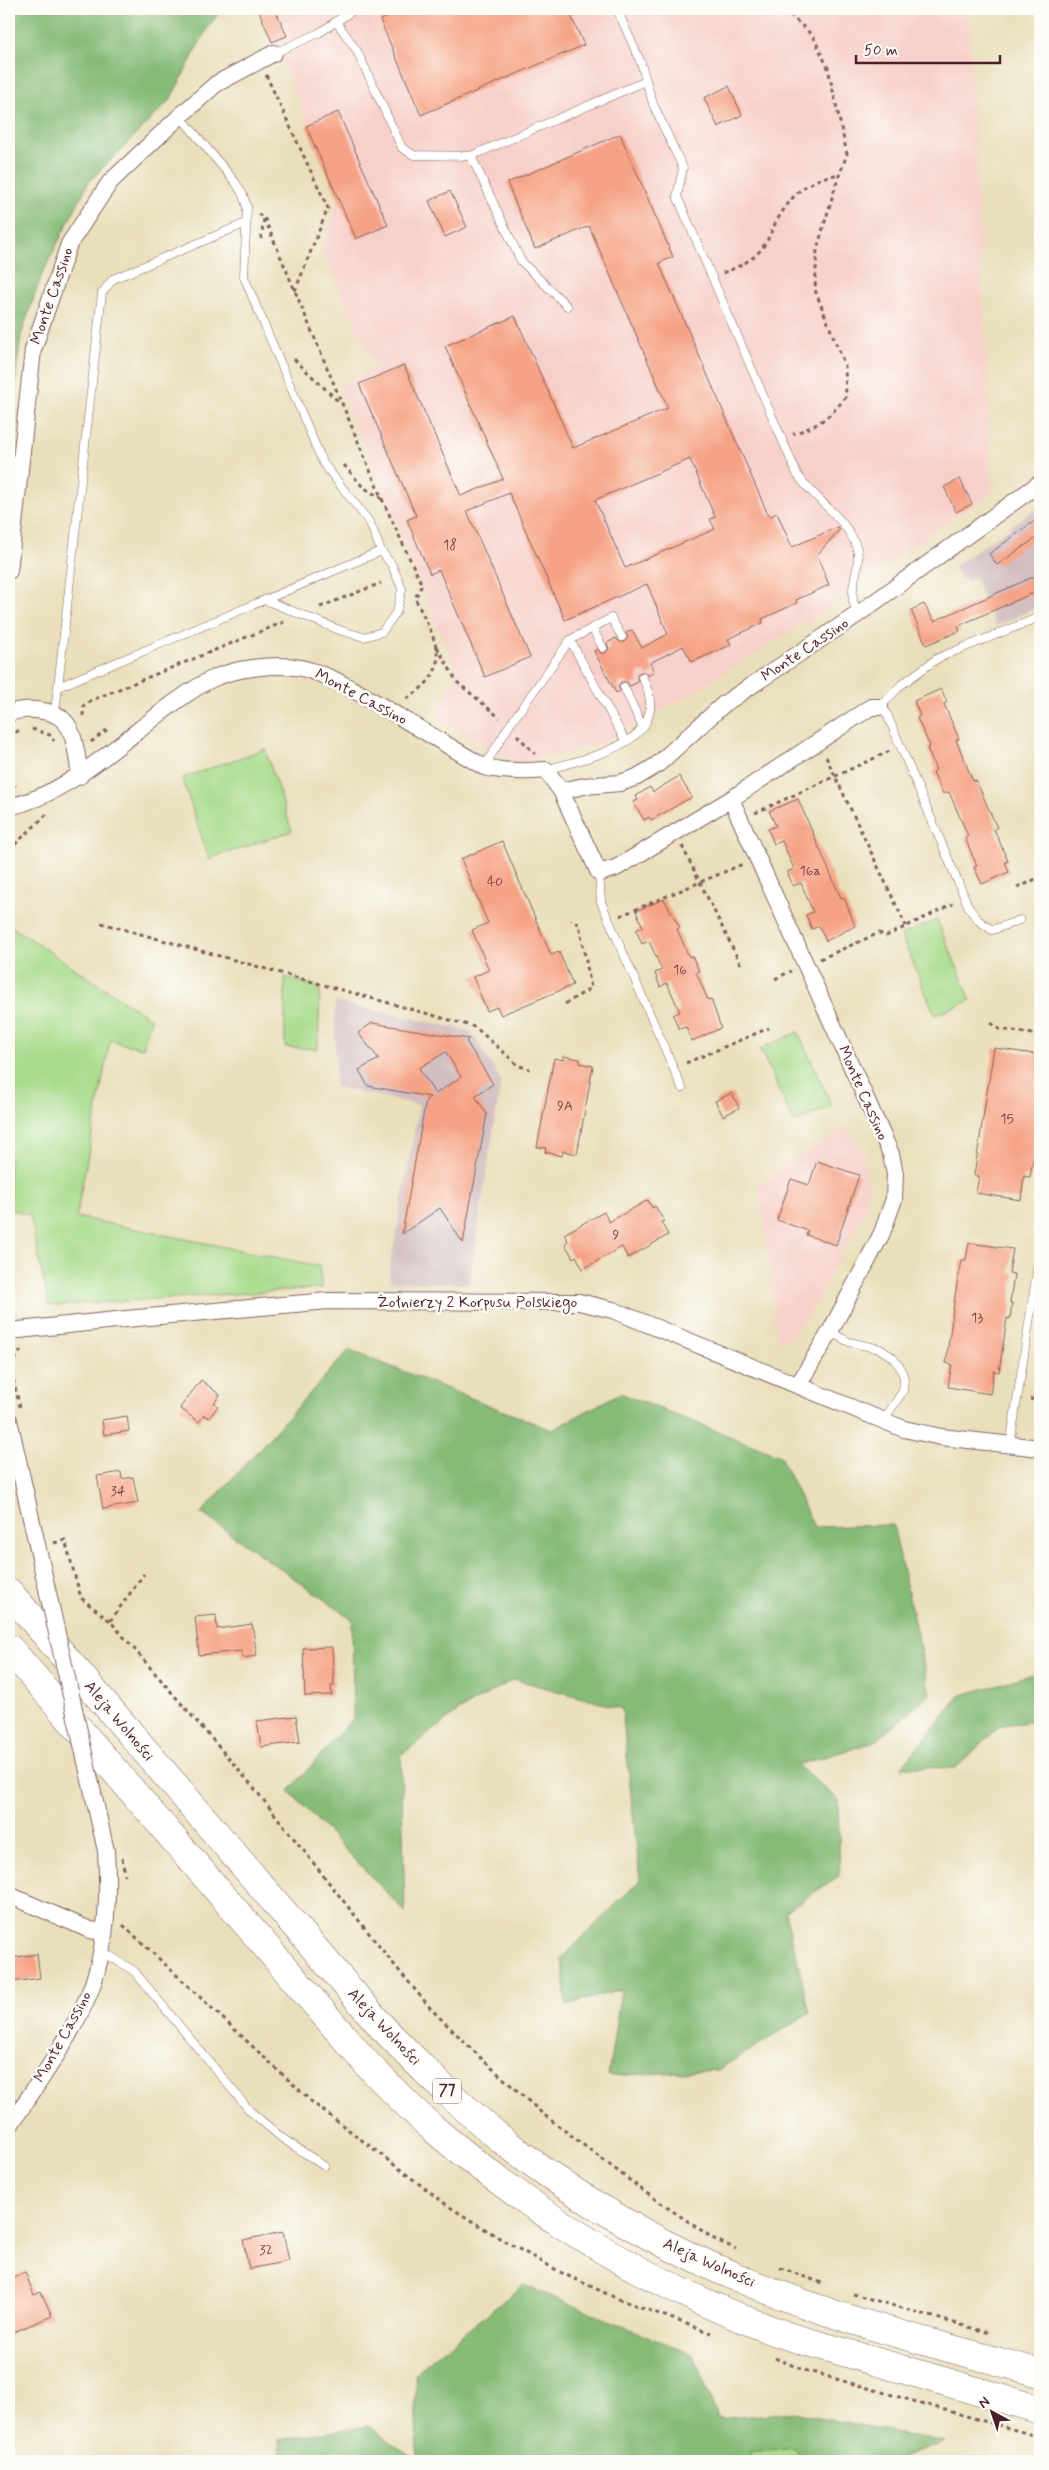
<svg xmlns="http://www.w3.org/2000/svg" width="1049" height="2470" viewBox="0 0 1049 2470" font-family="Mynerve,sans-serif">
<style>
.built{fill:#f7d0c9}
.industrial{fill:#d2bec1}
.green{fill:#a8db8b;stroke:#797d5b}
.forest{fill:#86bb77;stroke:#686d51}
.building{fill:#f6a284;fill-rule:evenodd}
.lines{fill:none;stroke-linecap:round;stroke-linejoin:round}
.lane-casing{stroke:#82625d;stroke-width:9}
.street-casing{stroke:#82625d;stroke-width:18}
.highway-casing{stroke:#82625d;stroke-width:29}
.path{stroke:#82625d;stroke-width:3;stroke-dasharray:4 4;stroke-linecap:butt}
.lane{stroke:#fff;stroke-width:8}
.street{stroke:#fff;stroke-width:16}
.highway{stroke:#fff;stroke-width:28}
.street-bridge-casing{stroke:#82625d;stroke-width:18;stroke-linecap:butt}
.path-bridge{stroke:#82625d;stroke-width:3;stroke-dasharray:4 4;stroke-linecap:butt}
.street-bridge{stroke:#fff;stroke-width:16}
.labels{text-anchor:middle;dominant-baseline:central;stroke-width:5;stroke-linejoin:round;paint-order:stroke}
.number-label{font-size:14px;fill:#754041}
.shield{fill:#fdfcf7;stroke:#806168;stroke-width:1}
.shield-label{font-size:15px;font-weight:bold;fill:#4a1f2b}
.street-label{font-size:16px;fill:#4a1f2b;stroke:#fdfcf7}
</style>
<rect width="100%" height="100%" fill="#fdfcf7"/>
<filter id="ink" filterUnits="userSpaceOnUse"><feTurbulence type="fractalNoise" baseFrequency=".02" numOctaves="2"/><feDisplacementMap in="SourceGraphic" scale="10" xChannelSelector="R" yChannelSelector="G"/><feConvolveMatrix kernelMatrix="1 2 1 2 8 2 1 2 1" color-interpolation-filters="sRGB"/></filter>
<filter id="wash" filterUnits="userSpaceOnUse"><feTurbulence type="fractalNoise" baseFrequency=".0096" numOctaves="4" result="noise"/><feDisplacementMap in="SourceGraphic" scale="20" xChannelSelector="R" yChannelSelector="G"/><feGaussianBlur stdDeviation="1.12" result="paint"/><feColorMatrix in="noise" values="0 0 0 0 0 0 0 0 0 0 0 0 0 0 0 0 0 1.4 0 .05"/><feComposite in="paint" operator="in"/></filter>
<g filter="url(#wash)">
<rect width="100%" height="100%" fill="#eadfbb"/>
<path class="built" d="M260,9H968L993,493L885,563L833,605L689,695L600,744L517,764L437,717L457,673L339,385L376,369L322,250L338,198Z
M848,1126L866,1162L869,1188L862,1217L809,1313L788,1339L778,1344L759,1183Z"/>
<path class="industrial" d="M1040,506V606L996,626L975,578L967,581L965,577L960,579L953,567Z
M335,1002L471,1031L501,1081L469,1284L390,1282L389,1273L419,1105L335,1087Z"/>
<path class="green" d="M265,749L292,831L209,859L182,778Z
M937,920L971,1000L935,1015L901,935Z
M9,925L151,1019L143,1048L110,1041L76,1217L319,1266L322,1288L49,1306L30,1215L9,1209Z
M285,977L320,988L318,1049L285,1047Z
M798,1032L832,1106L794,1123L760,1049Z
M794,2447L802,2461H751L749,2452Z"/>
<path class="forest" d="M9,9H222L208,27L170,100L88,183L42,274L21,335L9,435Z
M349,1350L552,1430L620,1393L780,1456L814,1527L893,1525L930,1694L875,1742L797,1765L838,1799L840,1875L785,1912L810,2013L718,2070L608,2076L621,1990L566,2005L562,1958L640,1880L622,1709L514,1679L460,1710L401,1755L405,1912L289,1791L353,1718L352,1619L201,1513Z
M1040,1672V1721L1001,1725L956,1768L902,1767L959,1696Z
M523,2285L694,2355L718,2419L793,2412L945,2442L893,2461H802L794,2447L750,2452L751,2461H280L279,2440L368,2426L417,2460L415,2373Z"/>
<g id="blocks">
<path class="building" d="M258,9H275L287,36L272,42Z
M406,9H568L584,45L421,115L380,20Z
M729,86L742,115L718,127L704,98Z
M338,112L388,225L356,239L306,126Z
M620,134L673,257L659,263L769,517L777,513L792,547L838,527L840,529L817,555L829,585L796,600L797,603L762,619L763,623L728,639L731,645L692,662L683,646L650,663L654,672L648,676L645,672H640L637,675L638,682L630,686L627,682H621L618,686L620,691L616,693L594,651L597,649L601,653H605L609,649L607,643L616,638L620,642H624L628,637L626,633L632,630L642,648L668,634L647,584L565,620L509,493L467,511L530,657L485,677L439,570L430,574L407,520L416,516L359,384L404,365L461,496L503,479L445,346L515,316L573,448L668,408L589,226L535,249L507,183ZM690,459L715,517L710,519L715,529L625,568L595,500Z
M450,191L467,227L445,237L429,201Z
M960,479L972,504L956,512L944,487Z
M1040,517V535L997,565L989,554Z
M1040,574V590L958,626L960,631L926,645L911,610L924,604L934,621Z
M941,689L947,702L944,704L959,739L956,740L973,781L976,780L997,828L994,829L1008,861L1005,862L1009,872L982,884L974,867L977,866L965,838L968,836L949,792L943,794L933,772L936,770L927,748L930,746L917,718L920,716L914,701Z
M679,776L692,797L651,820L649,817L644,820L633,802L638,800L636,796L650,787L653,792Z
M798,799L841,898L844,897L855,926L826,941L819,926L812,929L806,915L813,912L801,883L793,886L787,872L794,869L782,841L774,844L768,829L776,826L769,811Z
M502,841L551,955L559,952L573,985L501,1015L497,1007L487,1011L473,977L489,970L472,930L488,923L461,859Z
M664,899L680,928L677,929L689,957L692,956L699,971L696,972L708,1000L711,999L721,1028L692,1041L686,1027L679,1029L673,1015L680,1012L667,983L660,987L655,973L662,970L649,941L642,944L636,930L643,927L636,911Z
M372,1023L469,1039L466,1041L493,1084L475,1096L487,1114L463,1243L440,1208L402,1234L426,1100L430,1097L368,1086L359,1070L379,1059L358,1033ZM446,1052L461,1077L435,1094L419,1068Z
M994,1048L1040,1055V1097L1035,1131L1038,1132L1030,1177L1024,1176L1021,1200L976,1193L979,1176L974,1175Z
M563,1056L580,1059V1063L593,1066L577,1154L563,1151L562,1156L545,1152L546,1148L537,1147L554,1058L563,1060Z
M732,1093L739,1108L723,1116L715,1101Z
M817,1161L859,1175L836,1245L806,1235L808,1231L777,1220L791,1179L809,1185Z
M648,1200L652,1208L655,1206L664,1221L661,1222L668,1235L628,1258L622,1247L583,1269L576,1256L573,1258L565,1244L568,1241L564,1234L604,1212L609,1222Z
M969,1243L1013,1249L1009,1273L1014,1274L1010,1303H1012L1010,1319L1007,1318L999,1372L994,1371L990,1394L948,1387L952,1364L946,1363L955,1296L961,1260H966Z
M201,1380L220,1395L214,1403L218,1406L209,1418L204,1415L199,1422L180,1408Z
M127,1416L129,1431L104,1435L102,1420Z
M121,1472L122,1479L133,1477L138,1503L103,1509L97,1476Z
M216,1615L217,1629L252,1624L257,1656L242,1658L241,1651L199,1655L195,1617Z
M332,1647L334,1686H331L332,1695L305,1696L303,1648Z
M296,1716L300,1742L261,1747L257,1721Z
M37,1954L40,1978L13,1982V1979L9,1980L10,1958Z
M283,2232L289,2261L249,2269L243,2240Z
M25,2272L34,2295L41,2292L52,2316L9,2334V2279Z"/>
</g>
</g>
<g filter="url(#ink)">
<use href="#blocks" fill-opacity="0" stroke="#82625d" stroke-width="1"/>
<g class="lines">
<g class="lane-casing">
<path id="lane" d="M617,9L641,63L653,104L683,168L677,196L797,474C814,500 845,516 856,546C863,564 850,582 853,599C853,604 856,610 858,614
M336,21L357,51L402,148L414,155L471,156L521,261L567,306
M274,53L319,33L355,9
M180,116L236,183L243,195L247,207L244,277L323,463L370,523L381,551L392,565L402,589L397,611L382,632L364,637L342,631L265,600
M471,156L646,81
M592,628L603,648
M570,640L626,742
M58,687L102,293L113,279L246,223
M624,687L643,728
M55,712L58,687L381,551
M484,767L509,726L570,640L611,618L622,637
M546,770C591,756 677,743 642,677
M599,873L601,902L682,1088
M1020,920L992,930L978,920L969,908L886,712L880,707L901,685L938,658L1040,617
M830,1332L849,1342L880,1349L892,1357L900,1367L904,1378L903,1391L883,1421
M1010,1445L1040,1252
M102,1951L134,1971L250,2111L282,2138L324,2166"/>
</g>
<g class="street-casing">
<path id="street" d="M9,571L33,350L69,244L110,182L180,116L216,84L274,53
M9,713C22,709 30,709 43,711C77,715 75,749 80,776
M561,791L599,873L616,868L731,799L854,718L871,707H880
M731,799L891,1154L895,1174L894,1199L882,1233L830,1332L798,1385
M9,807C58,796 96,763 135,733C157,716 187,691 212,679C235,668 277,663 301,668C329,674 355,691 380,705C415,726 449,746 484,767C505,772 525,772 546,770L561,791L584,786L620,783L637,777L657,765L724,704L858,614L1040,483
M9,1331L126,1319L328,1301L579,1302L613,1310L904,1429L941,1437L1040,1448
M9,1420L31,1518
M9,1895L90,1930L104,1932
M9,2127C37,2084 69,2041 89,1994C107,1950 109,1897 106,1851"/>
</g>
<g class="highway-casing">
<path id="highway" d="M9,1592L382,2027C423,2069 464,2110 510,2146C604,2219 713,2273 825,2311C895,2335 969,2353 1040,2373
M9,1648L368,2065C390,2087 411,2110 435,2130C539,2218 656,2289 785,2335C813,2344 842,2351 870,2360C927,2376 984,2393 1040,2410"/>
</g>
<path class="path" d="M784,9L813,36L828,68L847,154L836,184L817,249L815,290L845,366L846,397C828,419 819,425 793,434
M266,75L328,208L295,291
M258,214L264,217L382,499L422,585L415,598C435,642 457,668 406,699
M261,239L264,218
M723,273C737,267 753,261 762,248C768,241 771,232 775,224C791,195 806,179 840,174
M294,359L340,403
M344,465L363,487L382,499
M320,607L381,583
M437,647L457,682L500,718
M83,716L84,705L92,700L284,622
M32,729L50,735L54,741
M517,735L535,754
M9,737L21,729
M91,742L108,729
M826,757L906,926
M9,781L16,786
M755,813L890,751
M682,846L741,965
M9,850L47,814
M1017,887L1031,882L1040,875
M620,916L743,864
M101,923L475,1027L519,1066L530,1069
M820,959L879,933L886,936L953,904
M775,979L791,971
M565,1004L591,988L579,924L571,920
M991,1023L999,1029L1040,1035
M686,1063L769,1028
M1030,1399L1040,1400
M20,1407C15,1386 5,1363 24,1348
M54,1543L65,1540L81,1598L110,1621L250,1783L387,1956L432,2010L483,2060L543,2114L649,2195L714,2239L736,2249
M110,1621L144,1574
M123,1925L312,2102L448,2206L501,2239L562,2273L616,2298L711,2333
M9,2151L14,2143
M780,2268L822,2283
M853,2294L989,2333
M775,2358L801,2369L1040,2437"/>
<use href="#lane" class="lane"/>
<use href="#street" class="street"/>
<use href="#highway" class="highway"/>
<g class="street-bridge-casing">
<path id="street-bridge" d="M31,1518L106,1851"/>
</g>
<path class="path-bridge" d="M122,1858L125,1875"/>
<use href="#street-bridge" class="street-bridge"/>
</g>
</g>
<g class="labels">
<g class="number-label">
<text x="450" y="545">18</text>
<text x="810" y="871">16a</text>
<text x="495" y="882">40</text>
<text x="680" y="970">16</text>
<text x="565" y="1106">9A</text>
<text x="1007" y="1119">15</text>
<text x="616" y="1235">9</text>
<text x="977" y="1318">13</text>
<text x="118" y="1491">34</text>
<text x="266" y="2250">32</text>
</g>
<rect class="shield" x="433" y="2078.5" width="28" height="25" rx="4"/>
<g class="shield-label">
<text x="447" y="2091">77</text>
</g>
<g class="street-label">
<text transform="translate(52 296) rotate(-71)">Monte Cassino</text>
<text transform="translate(805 650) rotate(-34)">Monte Cassino</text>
<text transform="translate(361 697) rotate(28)">Monte Cassino</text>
<text transform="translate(863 1093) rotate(66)">Monte Cassino</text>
<text x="477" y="1302">Żołnierzy 2 Korpusu Polskiego</text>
<text transform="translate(119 1721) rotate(50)">Aleja Wolności</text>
<text transform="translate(384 2027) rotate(47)">Aleja Wolności</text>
<text transform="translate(63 2037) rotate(-61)">Monte Cassino</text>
<text transform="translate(709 2263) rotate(24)">Aleja Wolności</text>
</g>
</g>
<rect width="1049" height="2470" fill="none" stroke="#fdfcf7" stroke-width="30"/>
<g transform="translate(992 2412) rotate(320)" stroke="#fdfcf7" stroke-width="4" paint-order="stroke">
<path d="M0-4L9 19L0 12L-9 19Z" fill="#4a1f2b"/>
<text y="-8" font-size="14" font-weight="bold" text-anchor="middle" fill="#4a1f2b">N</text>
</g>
<path d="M856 55v8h144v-8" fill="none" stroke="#4a1f2b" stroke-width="2.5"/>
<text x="864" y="55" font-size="15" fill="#4a1f2b" stroke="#fdfcf7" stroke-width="4" paint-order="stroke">50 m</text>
</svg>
